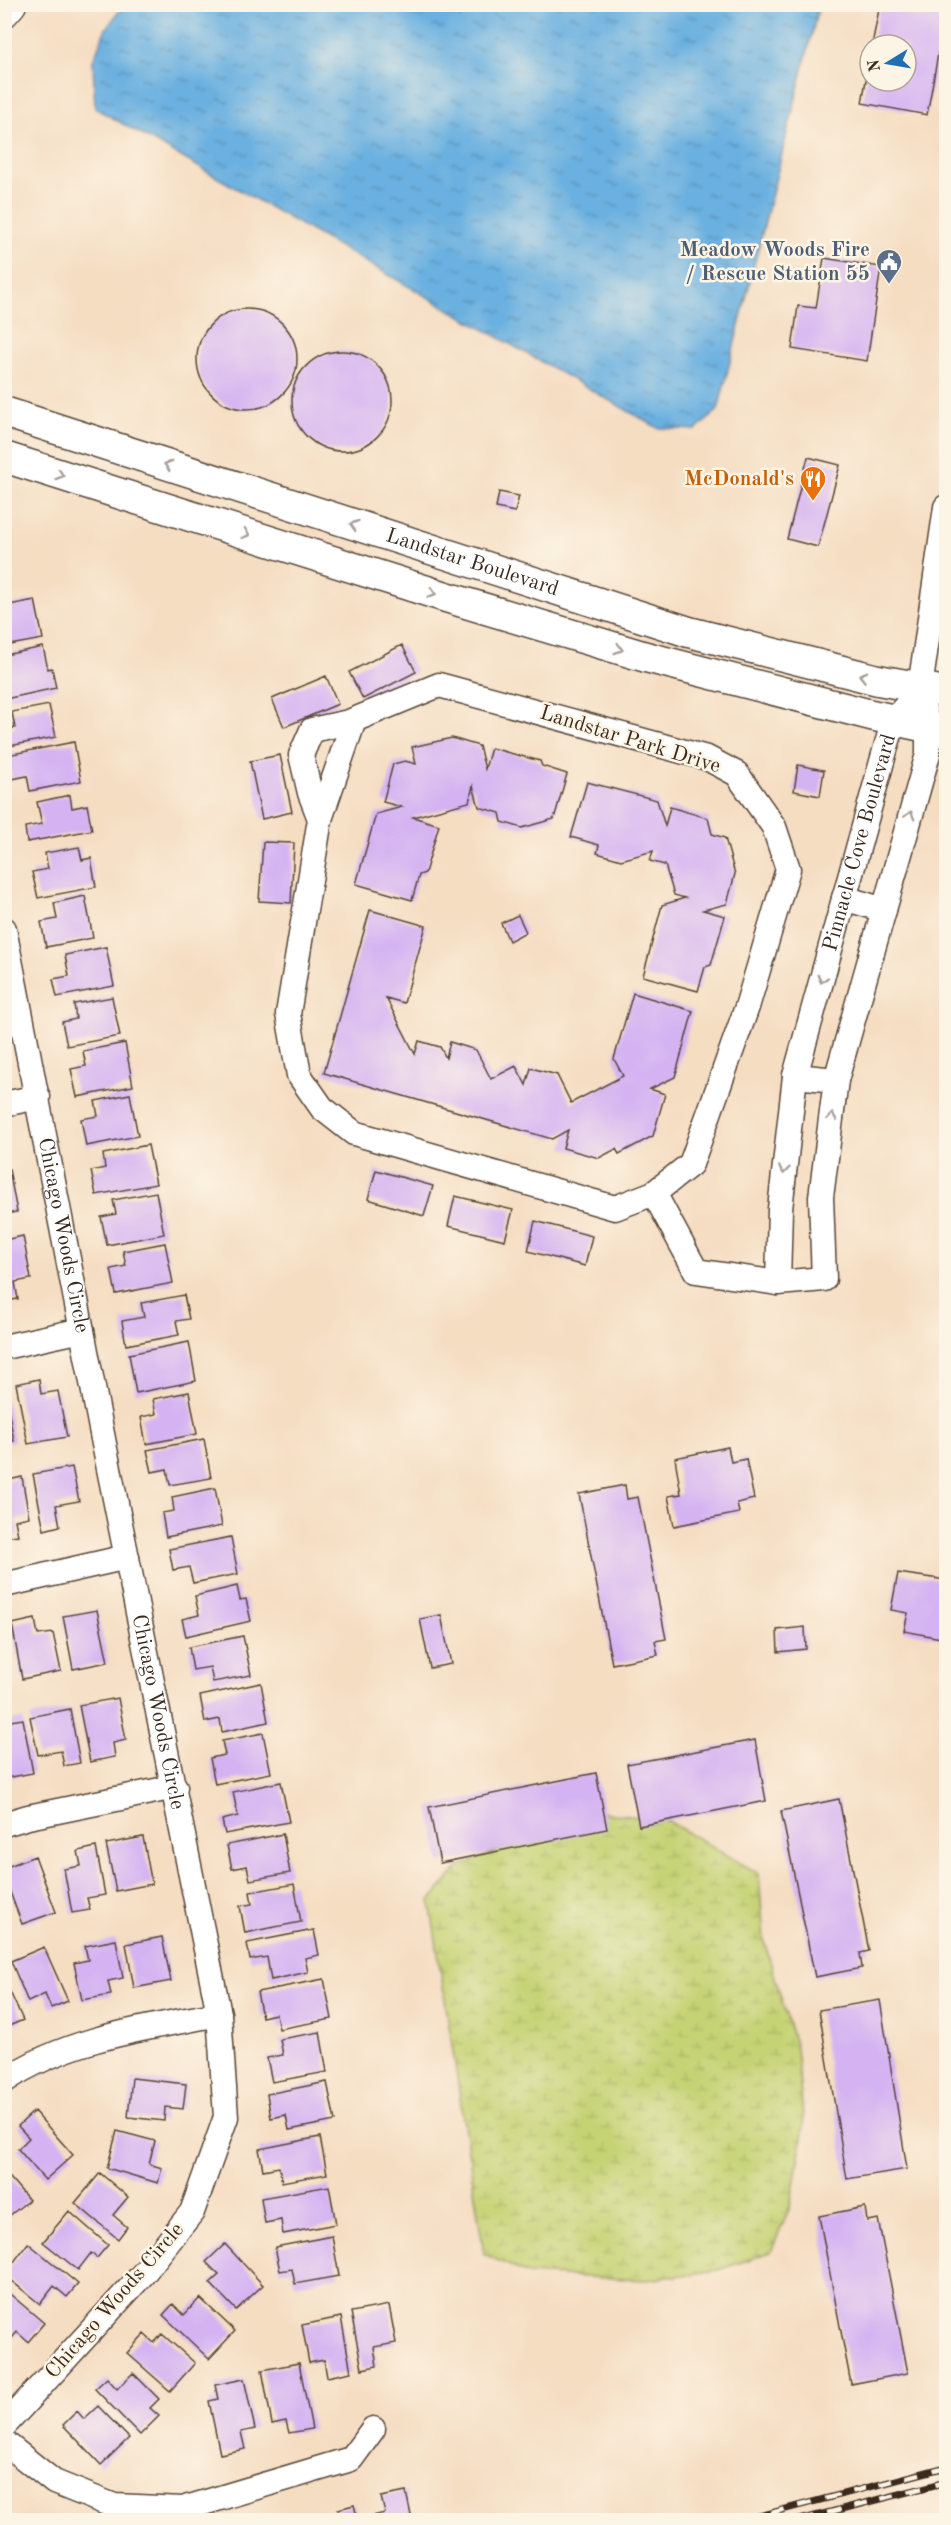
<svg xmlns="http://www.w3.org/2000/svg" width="951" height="2525" viewBox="0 0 951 2525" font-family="'Old Standard TT',serif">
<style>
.wetland{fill:url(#wetland-marsh);stroke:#807e4a;stroke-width:1.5}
.water{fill:url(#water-ripples);stroke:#526d7f;stroke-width:1.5}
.building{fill:#d5b3f2}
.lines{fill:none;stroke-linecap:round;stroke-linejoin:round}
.minor-casing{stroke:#574537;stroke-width:27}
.tertiary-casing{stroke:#574537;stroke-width:33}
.minor{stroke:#fff;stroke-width:24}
.tertiary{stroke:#fff;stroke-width:30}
.rail-casing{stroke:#3b2a1e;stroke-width:7}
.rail{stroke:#fcf5e5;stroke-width:4.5;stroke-dasharray:14;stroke-linecap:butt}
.oneway{stroke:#a79f9a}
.labels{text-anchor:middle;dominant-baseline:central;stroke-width:5;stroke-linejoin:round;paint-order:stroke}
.service-label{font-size:21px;font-weight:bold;fill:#4e5e75;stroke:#fcf5e5;text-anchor:end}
.food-label{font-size:21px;font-weight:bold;fill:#c56008;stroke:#fcf5e5;text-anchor:end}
.street-label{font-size:21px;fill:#3b2a1e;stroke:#fcf5e5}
</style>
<defs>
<pattern id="wetland-marsh" width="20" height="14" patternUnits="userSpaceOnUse" patternTransform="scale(1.5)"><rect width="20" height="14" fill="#c6d375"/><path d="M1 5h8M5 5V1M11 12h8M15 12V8" fill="none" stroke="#abb565"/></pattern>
<pattern id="water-ripples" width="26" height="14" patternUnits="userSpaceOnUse" patternTransform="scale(1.5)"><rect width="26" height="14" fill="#6ab0e0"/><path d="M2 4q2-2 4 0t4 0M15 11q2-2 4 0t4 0" fill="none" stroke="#588fb5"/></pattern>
</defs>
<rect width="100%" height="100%" fill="#fcf5e5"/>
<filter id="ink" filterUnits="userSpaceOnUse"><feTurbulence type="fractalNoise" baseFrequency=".0167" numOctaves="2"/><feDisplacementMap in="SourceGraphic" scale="12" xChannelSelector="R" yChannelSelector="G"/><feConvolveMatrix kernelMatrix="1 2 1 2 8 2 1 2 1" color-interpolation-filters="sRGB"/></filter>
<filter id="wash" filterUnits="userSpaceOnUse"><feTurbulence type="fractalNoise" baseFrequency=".008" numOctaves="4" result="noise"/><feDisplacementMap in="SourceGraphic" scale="24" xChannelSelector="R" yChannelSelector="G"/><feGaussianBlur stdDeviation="1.35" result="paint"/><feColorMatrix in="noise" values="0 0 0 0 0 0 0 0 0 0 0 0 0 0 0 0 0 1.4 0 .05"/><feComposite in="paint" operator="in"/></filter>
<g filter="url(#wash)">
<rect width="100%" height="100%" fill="#f5ddc2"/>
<path class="wetland" d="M591,1811L668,1821L759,1874L764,1941L796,2048L804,2126L790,2207L771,2252L718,2270L647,2280L528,2274L484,2254L430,1901L459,1867Z"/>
<path class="water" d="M124,5H819L718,410L696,430L658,428L95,108L93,61L105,30Z"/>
<g id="blocks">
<path class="building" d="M880,4H919L946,10L927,115L862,103L869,63L870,81H906V45H872Z
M824,258L881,267L867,361L792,349L798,306L816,308Z
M197 359a50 50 0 1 1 100 0a50 50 0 1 1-100 0Z
M292 401a50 50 0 1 1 100 0a50 50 0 1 1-100 0Z
M808,457L840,465L818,547L787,539Z
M499,492L519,496L515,512L496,508Z
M35,600L43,639L4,646V606Z
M402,645L416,672L363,699L349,672Z
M43,647L48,669L52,668L56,688L5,699V655Z
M326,676L338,704L284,727L272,699Z
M49,705L56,737L4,747V730L15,728L12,712Z
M452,738L479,746L485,769L491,748L540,761L542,766L567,774L554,819L522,828L502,822L500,813L479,807L473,786L469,802L413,817L439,825L425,873L419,875L412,900L356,884L376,814L402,807L383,802L393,764L405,761L416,764L412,747Z
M74,742L81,781L30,791L27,776L12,779L7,755Z
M280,755L292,812L262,819L250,761Z
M798,765L824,770L820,796L794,791Z
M587,782L657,800L665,826L670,807L708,818L712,834L725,838L735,874L727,904L703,910L725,916L711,965L705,967L698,991L643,976L662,905L685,898L674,895L665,865L650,861L653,851L621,860L597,853L599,845L571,837Z
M70,795L72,808L87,805L92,830L27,842L25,827L42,824L37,802Z
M263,842L294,843L291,903L259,901Z
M79,847L82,860L91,858L96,887L38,898L32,872L48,869L45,853Z
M85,896L93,938L46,947L41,922L57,919L54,903Z
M370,910L426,926L404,1003L386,998L415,1054L419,1041L440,1047L446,1058L450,1042L476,1050L491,1079L516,1066L526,1085L531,1068L557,1075L571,1103L623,1076L614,1059L633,993L693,1011L675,1077L650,1089L665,1094L653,1136L619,1154L616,1149L599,1158L563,1148L568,1130L552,1139L324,1073Z
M518,915L526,932L509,941L501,923Z
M106,947L114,986L57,997L53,979L69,976L65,955Z
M112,997L120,1036L67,1046L62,1022L76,1019L74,1004Z
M125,1043L133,1086L77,1097L71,1069L86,1066L83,1051Z
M130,1094L138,1136L86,1146L81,1119L98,1116L95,1101Z
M148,1145L156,1184L96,1195L91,1171L105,1168L103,1154Z
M9,1169L17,1212L5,1214V1170Z
M376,1170L433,1186L424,1216L368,1199Z
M156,1192L164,1234L107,1245L101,1217L116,1214L113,1200Z
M455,1196L513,1210L505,1240L448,1226Z
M535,1221L592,1236L585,1266L528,1251Z
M23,1236L31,1279L15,1282L18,1299L4,1301V1240Z
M165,1243L173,1283L116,1294L111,1269L126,1266L123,1251Z
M184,1295L189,1319L176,1321L179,1335L126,1345L122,1321L144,1317L141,1303Z
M189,1342L196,1381L136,1393L129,1354Z
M39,1379L41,1394L58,1391L67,1437L28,1444L16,1384Z
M189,1392L197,1434L146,1444L141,1417L156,1414L153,1399Z
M4,1403H7L14,1441L4,1443Z
M204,1439L211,1478L170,1485L167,1469L152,1472L147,1450Z
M728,1447L731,1462L746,1459L754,1499L737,1503L739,1513L674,1526L668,1496L681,1494L675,1458Z
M72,1467L79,1501L56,1505L60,1526L44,1530L33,1474Z
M22,1477L29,1517L15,1520L18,1535L4,1537V1481Z
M625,1485L627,1499L638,1497L666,1639L655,1641L658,1655L612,1664L579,1494Z
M215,1488L222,1526L166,1537L162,1513L174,1511L172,1497Z
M231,1537L238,1574L193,1583L189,1567L173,1570L169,1549Z
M898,1573L946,1580V1639L904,1631L908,1613L891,1610Z
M237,1586L240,1600L246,1599L251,1621L186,1636L182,1619L199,1615L195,1596Z
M97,1610L108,1662L73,1669L63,1616Z
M441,1615L451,1664L430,1668L420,1619Z
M35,1619L38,1635L53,1633L61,1671L22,1679L12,1624Z
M805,1627L806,1649L778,1652L777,1630Z
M243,1636L251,1675L213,1682L210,1667L193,1670L189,1647Z
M6,1667L9,1684L4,1685V1668Z
M261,1683L268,1722L222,1732L220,1719L205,1722L200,1696Z
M118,1698L126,1740L113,1743L115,1757L90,1762L79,1705Z
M70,1709L80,1763L64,1766L61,1751L38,1755L30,1717Z
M23,1719L33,1773L6,1778L4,1722Z
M263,1733L271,1773L215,1784L210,1758L225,1755L222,1741Z
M755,1740L766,1801L639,1826L627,1764Z
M596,1773L607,1829L440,1863L429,1807Z
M281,1782L289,1822L225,1834L222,1820L238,1816L233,1792Z
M839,1799L869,1951L860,1953L862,1968L815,1977L781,1811Z
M283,1834L290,1873L250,1880L247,1866L232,1869L227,1845Z
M143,1837L152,1884L116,1891L106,1844Z
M96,1847L105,1895L87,1898L90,1910L72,1913L64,1869L81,1866L78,1851Z
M35,1856L56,1912L22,1924L4,1876V1868Z
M294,1884L301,1922L245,1933L240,1906L252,1904L250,1892Z
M314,1930L319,1955L305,1958L308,1972L271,1980L267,1957L250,1960L247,1943Z
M162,1937L171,1981L134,1988L126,1944Z
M116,1940L123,1978L108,1981L111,1995L82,2000L74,1963L88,1960L85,1946Z
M44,1947L68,2001L51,2008L45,1994L28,2002L11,1961Z
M4,1979L23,2020L4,2028Z
M324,1979L332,2019L279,2029L276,2014L262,2017L257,1992Z
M880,2000L907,2169L847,2179L819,2010Z
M320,2032L327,2072L272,2082L267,2058L283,2055L280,2039Z
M132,2078L186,2084L183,2109L165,2107L164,2121L128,2117Z
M327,2082L335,2121L289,2130L286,2115L271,2118L267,2094Z
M34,2111L73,2155L45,2180L18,2149L29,2138L18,2126Z
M117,2131L155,2141L149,2164L162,2168L158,2183L107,2168Z
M320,2137L327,2174L282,2182L279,2167L263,2170L259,2149Z
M4,2171L29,2200L4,2220Z
M100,2173L128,2197L113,2215L127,2227L118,2239L75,2203Z
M329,2186L336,2224L283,2234L281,2220L265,2223L261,2198Z
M865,2207L867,2221L878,2219L908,2373L851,2384L819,2216Z
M69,2211L108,2245L97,2258L91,2253L78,2270L43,2242Z
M332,2236L339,2276L295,2284L292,2269L280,2271L275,2247Z
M28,2243L78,2284L67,2297L54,2286L40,2304L4,2275Z
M225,2244L263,2285L236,2310L210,2283L219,2275L206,2262Z
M4,2289L44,2323L28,2342L17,2332L8,2343L4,2340Z
M200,2298L235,2331L209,2359L163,2315L173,2304L184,2315Z
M389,2305L396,2343L374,2347L377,2366L362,2369L351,2312Z
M341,2317L351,2372L327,2377L324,2360L309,2363L302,2325Z
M144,2334L154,2343L162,2334L195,2363L170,2391L127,2353Z
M299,2363L312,2429L289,2433L286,2421L272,2424L262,2370Z
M133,2373L159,2399L150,2408L159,2416L140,2435L95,2389L107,2378L117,2389Z
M244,2379L255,2429L241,2432L245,2449L220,2454L209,2401L218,2399L215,2385Z
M98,2406L129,2438L101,2465L63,2425L77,2411L84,2419Z
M406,2492L412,2520H373L372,2516L385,2513L381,2497Z
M354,2505L358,2520H341L338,2509Z"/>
</g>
</g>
<g filter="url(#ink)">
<use href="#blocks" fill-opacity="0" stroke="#574537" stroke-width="1.5"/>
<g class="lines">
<g class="minor-casing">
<g id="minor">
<path d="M320,819L354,720"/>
<path d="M844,898L884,910"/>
<path id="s1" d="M4,929L104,1444L219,2014L226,2117L192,2212L143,2274L4,2426"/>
<path d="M795,1076L836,1080"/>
<path d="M4,1104L38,1097"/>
<path d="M654,1193L691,1164L747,1007L788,869L774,827L737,774L707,758L439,685L349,722L312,730L301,755L310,793L320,819L288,1014L299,1075L322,1108L354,1133L615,1208L654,1193L696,1271L778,1283L824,1279L821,1197L836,1080L928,754V728L920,688L946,507"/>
<path id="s2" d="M778,1283L780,1209L795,1076L886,747L894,720L905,707"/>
<path d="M4,1347L82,1330"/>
<path d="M4,1585L127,1557"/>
<path d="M4,1824L28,1817L175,1787"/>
<path d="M4,2081C67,2038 146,2028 219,2014"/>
<path d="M4,2442L54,2482L114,2506L183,2509L351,2459L373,2429"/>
</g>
</g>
<g class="tertiary-casing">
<g id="tertiary">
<path d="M4,12L11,4"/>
<path id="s3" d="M4,412L689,632L878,680L946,692"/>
<path d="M4,457L446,597L646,657L871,715L946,731"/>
</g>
</g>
<use href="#minor" class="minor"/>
<use href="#tertiary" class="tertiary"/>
<g class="rail-casing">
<path id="rail" d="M744,2520L946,2467
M800,2520L946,2482"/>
</g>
<use href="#rail" class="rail"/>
</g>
<defs><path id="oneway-chevron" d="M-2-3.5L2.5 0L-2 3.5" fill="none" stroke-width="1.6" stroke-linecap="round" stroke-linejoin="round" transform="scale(1.5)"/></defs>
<g class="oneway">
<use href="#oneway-chevron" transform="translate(168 465) rotate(-162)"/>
<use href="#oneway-chevron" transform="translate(60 475) rotate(18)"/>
<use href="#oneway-chevron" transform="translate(354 525) rotate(-162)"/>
<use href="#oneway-chevron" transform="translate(246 534) rotate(18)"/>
<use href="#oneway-chevron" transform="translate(432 593) rotate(17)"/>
<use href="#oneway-chevron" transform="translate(619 649) rotate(17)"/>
<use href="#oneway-chevron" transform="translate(863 676) rotate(-166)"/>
<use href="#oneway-chevron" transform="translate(910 815) rotate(-74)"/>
<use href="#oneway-chevron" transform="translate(822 979) rotate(105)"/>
<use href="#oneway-chevron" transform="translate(832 1117) rotate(-83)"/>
<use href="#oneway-chevron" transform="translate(784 1170) rotate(96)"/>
</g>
</g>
<defs>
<g id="civic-pin" transform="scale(1.35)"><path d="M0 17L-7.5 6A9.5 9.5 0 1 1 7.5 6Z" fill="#5c6f8a" stroke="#fcf5e5"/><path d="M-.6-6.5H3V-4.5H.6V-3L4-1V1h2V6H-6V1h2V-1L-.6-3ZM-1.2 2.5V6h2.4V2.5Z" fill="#fff"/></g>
<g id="restaurant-pin" transform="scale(1.35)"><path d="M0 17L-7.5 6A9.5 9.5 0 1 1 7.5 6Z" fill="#e8710a" stroke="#fcf5e5"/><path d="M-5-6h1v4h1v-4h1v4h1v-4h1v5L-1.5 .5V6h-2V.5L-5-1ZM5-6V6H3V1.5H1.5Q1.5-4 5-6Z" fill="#fff"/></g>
</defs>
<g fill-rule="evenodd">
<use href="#civic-pin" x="889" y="262"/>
<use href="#restaurant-pin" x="813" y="479"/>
</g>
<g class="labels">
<g class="service-label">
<text x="870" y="250">Meadow Woods Fire<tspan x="870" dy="24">/ Rescue Station 55</tspan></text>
</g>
<g class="food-label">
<text x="794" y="479">McDonald's</text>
</g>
<g class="street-label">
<text stroke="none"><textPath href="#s3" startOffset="492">Landstar Boulevard</textPath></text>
<text transform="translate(630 740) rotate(17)">Landstar Park Drive</text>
<text stroke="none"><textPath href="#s2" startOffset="450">Pinnacle Cove Boulevard</textPath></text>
<text stroke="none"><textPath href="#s1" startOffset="312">Chicago Woods Circle</textPath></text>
<text stroke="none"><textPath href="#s1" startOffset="798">Chicago Woods Circle</textPath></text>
<text transform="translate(115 2301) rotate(-49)">Chicago Woods Circle</text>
</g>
</g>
<rect width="951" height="2525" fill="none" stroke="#fcf5e5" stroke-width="24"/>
<g transform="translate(888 63) rotate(259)"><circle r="28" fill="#fcf5e5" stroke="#afa495" stroke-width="1.5"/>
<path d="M0-4.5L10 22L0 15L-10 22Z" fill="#1f6fb2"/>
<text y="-9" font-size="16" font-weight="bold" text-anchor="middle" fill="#3b2a1e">N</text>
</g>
</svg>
